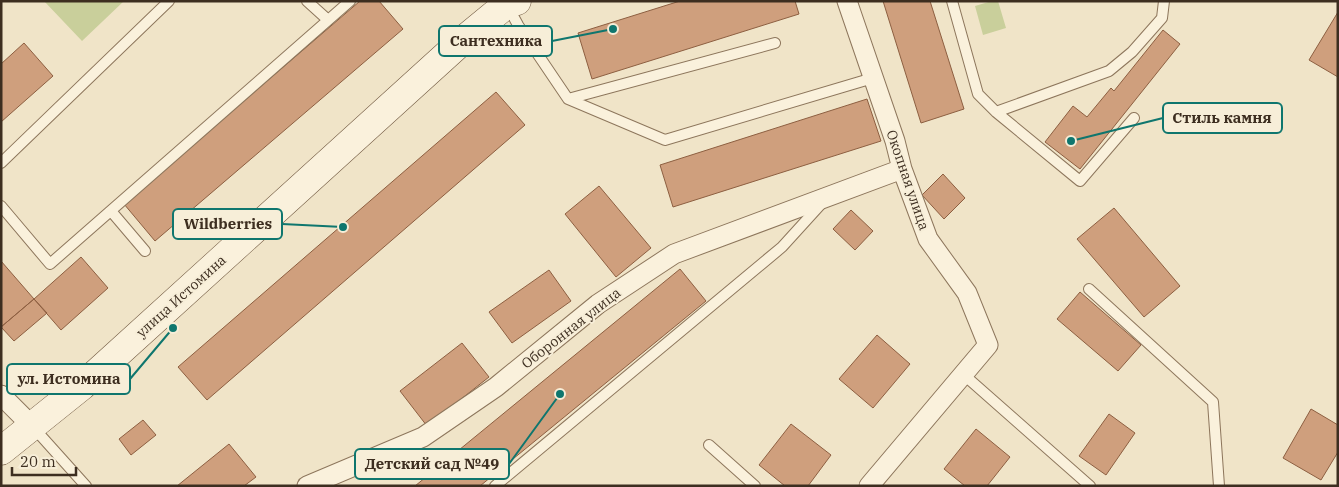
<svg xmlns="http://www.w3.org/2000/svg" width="1339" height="487" viewBox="0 0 1339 487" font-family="'IBM Plex Serif',serif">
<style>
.green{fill:#c9cf9b}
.building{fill:#cf9f7d;stroke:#8d5f41}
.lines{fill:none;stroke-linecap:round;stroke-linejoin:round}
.service-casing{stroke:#8d765c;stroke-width:12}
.minor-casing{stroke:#8d765c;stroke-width:21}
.secondary-casing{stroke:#6f573f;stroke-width:29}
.service{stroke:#faf1dc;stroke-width:10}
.minor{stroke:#faf1dc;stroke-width:19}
.secondary{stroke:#faf1dc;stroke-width:28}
.labels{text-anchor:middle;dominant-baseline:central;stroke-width:4;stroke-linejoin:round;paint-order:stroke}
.street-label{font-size:14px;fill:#3d2e20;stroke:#f7eed8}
.leader{fill:none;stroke:#0f766e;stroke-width:2}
.callout-dot{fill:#0f766e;stroke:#f7eed8;stroke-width:2}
.callout{fill:#f7eed8;stroke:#0f766e;stroke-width:2}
.callout-label{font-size:15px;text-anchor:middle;font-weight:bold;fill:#3d2e20}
</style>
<rect width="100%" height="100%" fill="#f0e4c8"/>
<path class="green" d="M44,1H124L82,41Z
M992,1H998L1006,28L983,35L975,6Z"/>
<path class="building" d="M360,1H379L403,29L155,241L124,204Z
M680,1H795L799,14L592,79L578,33Z
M883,1H930L964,109L921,123Z
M1338,12V77L1309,60Z
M1163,30L1180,44L1080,169L1045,142L1073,106L1087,117L1111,88L1114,91Z
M24,43L53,76L1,122V64Z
M496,92L525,125L207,400L178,367Z
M867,99L881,141L673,207L660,165Z
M943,174L965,198L944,219L922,195Z
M599,186L651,248L616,277L565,214Z
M1114,208L1180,286L1144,317L1077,239Z
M851,210L873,231L855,250L833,229Z
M81,257L108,288L61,330L34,299Z
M1,261L34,299L1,327Z
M680,269L706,301L480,486H415Z
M549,270L571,301L512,343L489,312Z
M1080,292L1141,345L1118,371L1057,319Z
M34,299L47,313L14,341L1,327Z
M877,335L910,364L873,408L839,379Z
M462,343L489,377L427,426L400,391Z
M1311,409L1338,425V452L1321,480L1283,458Z
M1109,414L1135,433L1106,475L1079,456Z
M143,420L156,435L131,455L119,439Z
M791,424L831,455L808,486H785L759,465Z
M976,429L1010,457L987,486H965L944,469Z
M229,444L256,477L244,486H177Z"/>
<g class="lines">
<g class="service-casing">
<path id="service" d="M307,1L328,20
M952,1L978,94L996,112L1080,181L1134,118
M507,5L518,25L568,99L665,140L873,78
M568,99L775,43
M996,112L1109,71L1132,52L1162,18L1164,1
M1,163L169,1
M1,206L50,264L350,1
M111,211L145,251
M1089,289L1213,402L1219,486
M963,374L1090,486
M33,427L86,486
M709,445L755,486
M495,486L782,247L822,203"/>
</g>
<g class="minor-casing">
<path id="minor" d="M847,1L895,141L902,169L928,239L967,293L988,345L869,486
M1,395L32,426
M307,486L423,437L496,387L598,304L674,254L902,169"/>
</g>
<g class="secondary-casing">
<path id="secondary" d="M1,451L82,386L462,41L507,4L517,1"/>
</g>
<use href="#service" class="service"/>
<use href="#minor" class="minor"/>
<use href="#secondary" class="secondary"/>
</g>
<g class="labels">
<g class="street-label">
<text transform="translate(908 180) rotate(71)">Окопная улица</text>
<text transform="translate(181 296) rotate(-42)">улица Истомина</text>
<text transform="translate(571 328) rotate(-38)">Оборонная улица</text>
</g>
</g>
<path class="leader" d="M613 29L552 41M1071 141L1163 118M343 227L282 224M173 328L130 379M560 394L509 464"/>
<g class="callout-dot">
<circle cx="613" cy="29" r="5"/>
<circle cx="1071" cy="141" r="5"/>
<circle cx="343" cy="227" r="5"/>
<circle cx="173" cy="328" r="5"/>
<circle cx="560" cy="394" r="5"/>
</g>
<g class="callout">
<rect x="439" y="26" width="113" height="30" rx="5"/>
<rect x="1163" y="103" width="119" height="30" rx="5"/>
<rect x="173" y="209" width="109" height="30" rx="5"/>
<rect x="7" y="364" width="123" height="30" rx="5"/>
<rect x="355" y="449" width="154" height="30" rx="5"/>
</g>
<g class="callout-label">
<text x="496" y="46">Сантехника</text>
<text x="1222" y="123">Стиль камня</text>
<text x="228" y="229">Wildberries</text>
<text x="69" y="384">ул. Истомина</text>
<text x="432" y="469">Детский сад №49</text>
</g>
<rect width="1339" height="487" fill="none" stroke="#3d2e20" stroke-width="5"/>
<path d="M12 467v8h64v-8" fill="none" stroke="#3d2e20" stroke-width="2.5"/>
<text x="20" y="467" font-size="15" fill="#3d2e20" stroke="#f7eed8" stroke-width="4" paint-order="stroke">20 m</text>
</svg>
